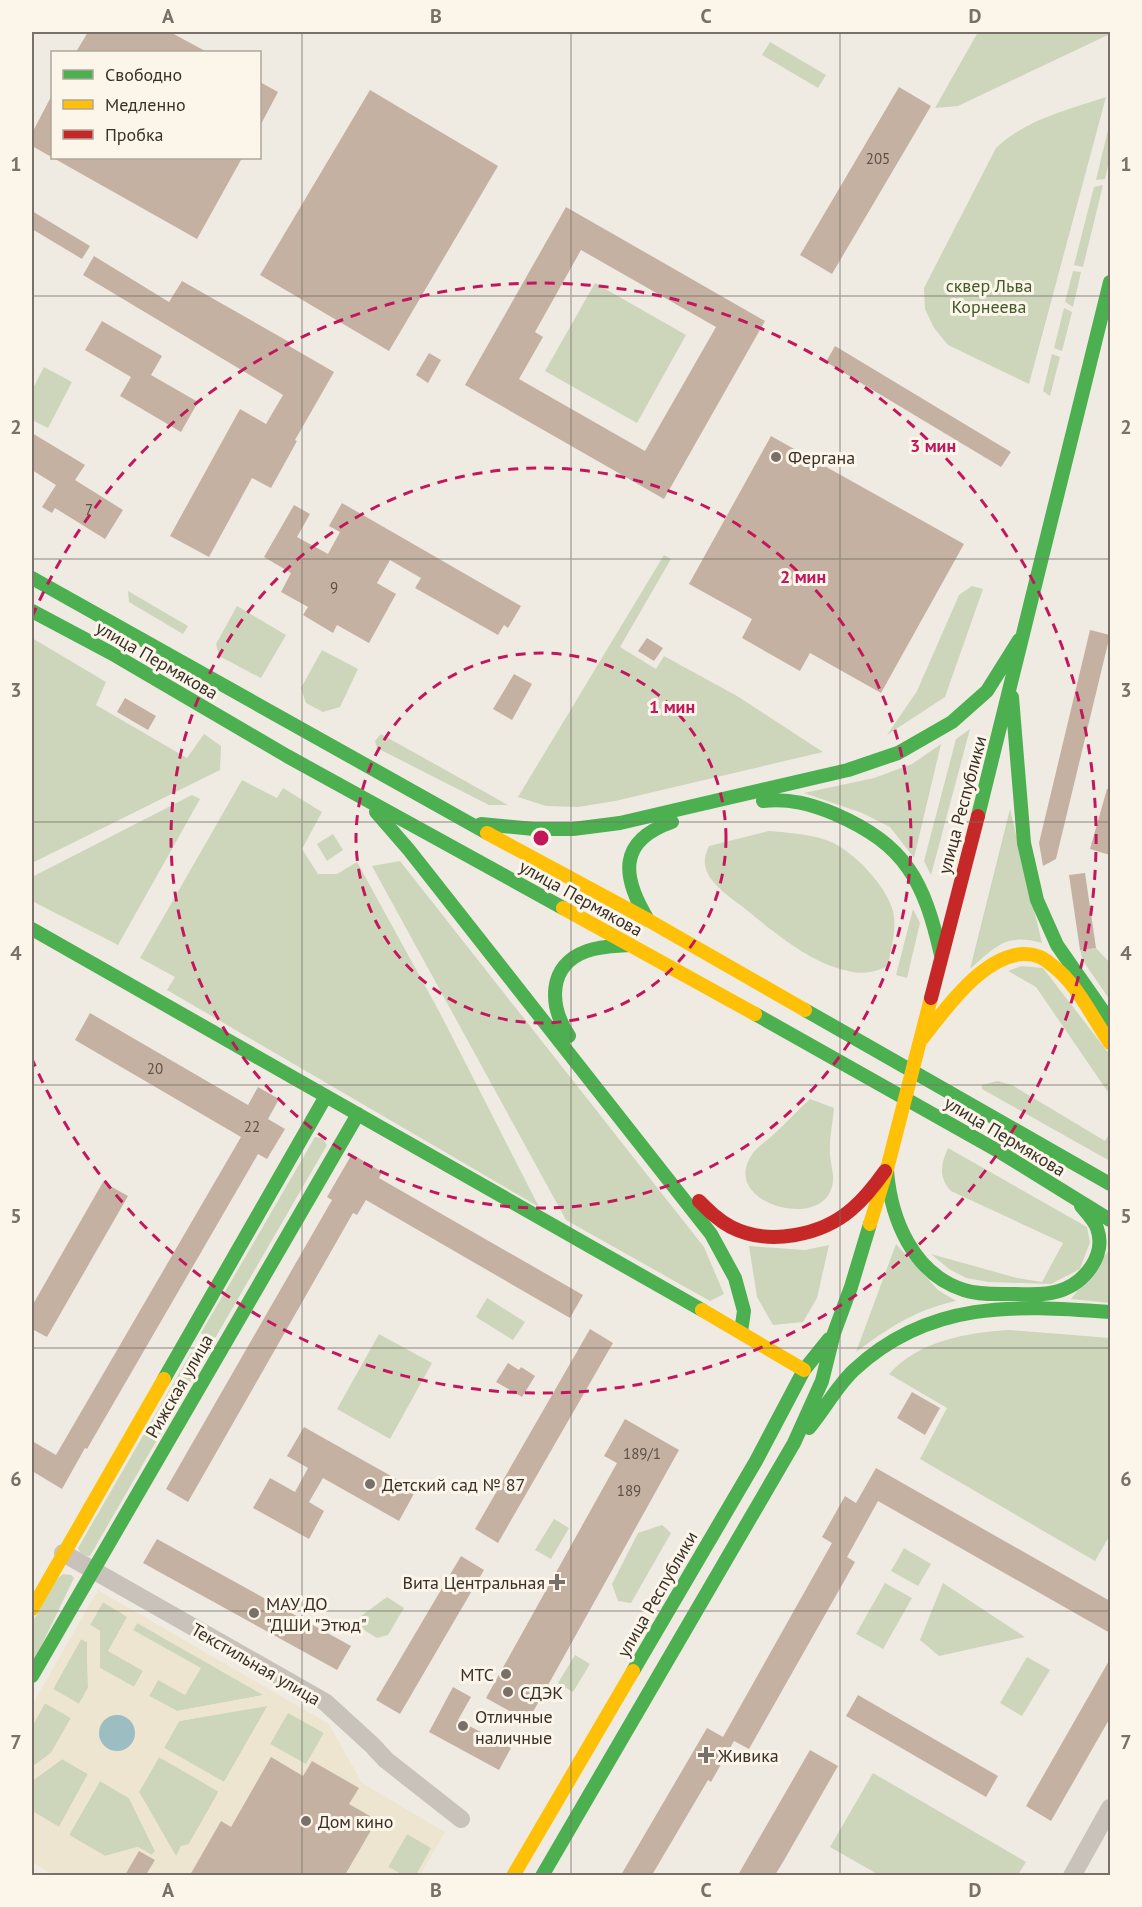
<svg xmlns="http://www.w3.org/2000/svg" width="1142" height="1907" viewBox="0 0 1142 1907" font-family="'PT Sans',sans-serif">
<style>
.green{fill:#cdd6bb}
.plaza{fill:#eee5d0;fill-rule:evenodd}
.water{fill:#9cbec2}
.building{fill:#c5b1a2;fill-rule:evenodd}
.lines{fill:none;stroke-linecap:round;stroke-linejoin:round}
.street{stroke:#c8c2bb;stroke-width:18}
.fast{stroke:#4caf50;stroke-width:14}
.slow{stroke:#ffc107;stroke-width:14}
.jam{stroke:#c62828;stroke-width:14}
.grid{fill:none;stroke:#797169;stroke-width:1.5;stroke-opacity:0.55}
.ring{fill:none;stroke:#c2185b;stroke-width:3;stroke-dasharray:10 8}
.poi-dot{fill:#797169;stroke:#fbf5ea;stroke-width:2}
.labels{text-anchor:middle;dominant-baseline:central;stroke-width:6;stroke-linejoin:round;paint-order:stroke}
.number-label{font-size:15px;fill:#5d5046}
.park-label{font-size:18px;fill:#435b2a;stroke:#fbf5ea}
.poi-label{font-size:18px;fill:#3a3028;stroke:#fbf5ea;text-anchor:start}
.street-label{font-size:18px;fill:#3a3028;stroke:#fbf5ea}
.centre{fill:#c2185b;stroke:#fbf5ea;stroke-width:3}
.ring-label{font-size:18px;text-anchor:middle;font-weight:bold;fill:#c2185b;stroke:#fbf5ea;stroke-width:6;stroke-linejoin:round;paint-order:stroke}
.neatline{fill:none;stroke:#797169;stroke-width:2}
.grid-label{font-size:20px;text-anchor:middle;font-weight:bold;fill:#797169}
</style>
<rect width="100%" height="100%" fill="#efebe2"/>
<path class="green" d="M978,32H1110V34L958,106L935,108Z
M770,42L826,75L818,88L762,55Z
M1106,97L1029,384L948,345L934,328L925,309L924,288L996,148C1027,119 1067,110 1106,97Z
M1110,122V157L1105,179L1096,180Z
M1103,185L1083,267L1074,265L1094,187Z
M1073,271L1081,272L1073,307L1065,302Z
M595,283L686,335L637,423L545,371Z
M1064,308L1072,312L1062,351L1054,348Z
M1052,354L1060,357L1050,396L1043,391Z
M44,367L72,382L48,428L32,420V390Z
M664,555L671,559L620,647L656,669L664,656L737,696L823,752L615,801L578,807L546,806L518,797Z
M972,586L983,589L945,697L887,735L917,691L959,595Z
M128,591L188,626L183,634L129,602Z
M237,606L286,635L261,678L219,656L216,644Z
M32,638L106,682L96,705L187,758L204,734L221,746L220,770L32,863Z
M322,650L358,669L340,707L323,712L306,703L301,688Z
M970,729L931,875L924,861L956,739Z
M381,734L508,805H489L377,748L375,741Z
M941,744L914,858L890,827L862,813L804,793L874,778L912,764Z
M242,780L277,798L283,788L322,812L302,849L318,874H337L357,862L440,1013L539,1207L167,990L175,977L140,958Z
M192,795L200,799L118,945L32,901V877Z
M1010,809L1042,943C1006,933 996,946 970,969Z
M769,831C790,833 818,834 837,845C858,857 886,886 893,911C897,929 891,948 888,966C875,972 863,975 848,971C808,962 774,932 743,907C731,898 713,886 707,872C703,861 705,855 709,846Z
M333,834L343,850L327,861L317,844Z
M400,861L704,1247L724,1294L710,1301L566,1220L372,866Z
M913,909L920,923L907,978L896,975Z
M1096,948L1110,963V1000L1083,961L1080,950Z
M1021,966L1043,968L1110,1055V1095L1036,987L1008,971Z
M997,1081L1012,1085L1105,1141L1110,1133V1161L982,1089V1085Z
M810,1099L834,1108C833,1122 829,1139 830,1154C831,1169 837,1179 829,1194C809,1228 723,1200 751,1156C757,1146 766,1142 774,1134C786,1123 798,1110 810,1099Z
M315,1137L322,1138L327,1145L214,1340L206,1339L201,1333Z
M948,1148L1087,1227L1090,1242L1080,1269L1051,1284L989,1282L966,1278L949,1269L931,1254L1017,1278L1042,1282L1063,1243L951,1191C938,1177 941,1164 948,1148Z
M896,1244L938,1290L956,1301C915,1310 890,1327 856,1352Z
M829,1245L817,1298L803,1322L773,1325L757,1297L749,1246L805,1250Z
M1110,1249V1303L1071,1299Z
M487,1298L525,1322L513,1340L476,1317Z
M1009,1330L1110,1338V1535L1095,1561L920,1459L947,1408L889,1374C920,1340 966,1333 1009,1330Z
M379,1334L432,1363L390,1439L337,1409Z
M195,1352L203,1360L90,1556C85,1556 80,1554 78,1548L191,1353Z
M554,1519L569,1528L551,1559L535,1550Z
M662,1525L671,1533L631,1603L618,1601L612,1584L638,1533Z
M904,1548L931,1564L918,1586L891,1571Z
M63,1574L71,1575L74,1578L32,1665V1623L57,1579Z
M885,1583L912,1598L883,1649L856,1634Z
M943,1583L1025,1637L939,1656L920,1640Z
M387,1597L404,1608L388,1635L377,1638L356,1625L361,1616Z
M103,1602L128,1617L143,1671L134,1687L100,1668V1631L90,1625Z
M138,1622L264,1695L177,1711L149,1696L158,1680L133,1630Z
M81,1639L87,1642L88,1688L79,1704L53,1689Z
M575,1655L590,1664L573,1692L558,1683Z
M1027,1657L1050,1670L1022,1716L1000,1703Z
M45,1703L71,1718L51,1753L32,1767V1726Z
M268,1705L224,1782L164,1748L179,1721Z
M288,1712L324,1733L306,1765L270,1744Z
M159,1757L219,1791L189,1844L176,1857L139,1792Z
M62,1759L88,1774L59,1827L32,1811V1781Z
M873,1773L1026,1862L1018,1875H879L830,1847Z
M100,1781L129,1798L155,1851L152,1855L138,1847L105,1856L69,1835Z
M407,1834L432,1848L416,1875H403L388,1867Z"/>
<path class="plaza" d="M98,1590L329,1724L362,1783L445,1832L420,1875H416L431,1848L407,1834L388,1867L403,1875H345L377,1820L349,1804L358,1788L312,1761L303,1776L271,1758L231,1827L221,1821L190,1875H146L155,1860L140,1851L125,1875H54L32,1862V1811L59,1827L88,1774L62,1759L32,1781V1767L51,1753L71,1718L45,1703L32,1726V1705ZM103,1602L127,1617L108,1651L143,1671L134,1687L100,1668V1631L90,1625ZM137,1623L263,1695H264L177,1711L149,1696L158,1680L185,1695L201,1668L133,1630ZM81,1639L87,1642L88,1688L79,1704L53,1689ZM268,1706L224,1782L164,1748L179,1721ZM288,1713L324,1733L306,1764L270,1744ZM159,1757L219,1792L189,1844L181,1846L176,1856L139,1792ZM100,1781L129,1798L155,1851L152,1855L138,1847L105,1856L69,1835Z"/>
<path class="water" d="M99 1733a18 18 0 1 1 36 0a18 18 0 1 1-36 0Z"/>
<path class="building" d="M88,32H170L207,52H76Z
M260,82L278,92L260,126Z
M899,87L931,106L832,274L800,255Z
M370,90L498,166L389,351L260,275Z
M52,95V158H242L197,239L32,146V133Z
M566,207L765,321L664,499L465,385ZM581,250L716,327L645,451L519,379L543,337L535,332Z
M32,211L90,246L82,259L32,229Z
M94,256L169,302L182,281L291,343L289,346L334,372L295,440L297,441L271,488L252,478L209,557L170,536L240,409L266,424L283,395L83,275Z
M102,321L162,356L151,375L198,402L181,432L120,396L131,377L85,350Z
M835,346L1011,452L1001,467L826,362Z
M429,353L441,360L428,383L416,375Z
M32,433L85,465L75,480L123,510L105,539L55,508L52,513L42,507L56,485L32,470Z
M771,436L964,544L881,693L810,653L800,671L742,638L752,619L689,584Z
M342,503L521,606L508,628L504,625L498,635L415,588L421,578L390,560L377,583L396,594L369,643L337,625L333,633L303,615L308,607L281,592L291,573L264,557L294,505L310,514L297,537L328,554L340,532L329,526Z
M1090,630L1110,635L1056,859L1043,866L1039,843Z
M647,638L663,648L654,661L638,651Z
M514,674L532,684L512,720L493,709Z
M125,698L156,716L148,730L117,712Z
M1107,789H1110V855L1090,849Z
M1085,873L1096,948L1080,950L1069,875Z
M90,1013L248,1105L258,1087L279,1099L268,1119L285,1129L267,1159L258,1154L87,1449L85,1448L62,1489L32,1471V1441L56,1455L241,1137L75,1040Z
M352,1154L382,1172L379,1178L583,1295L570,1318L366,1200L357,1215L353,1213L188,1502L166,1489L332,1200L327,1197Z
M103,1182L128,1196L47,1337L32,1329V1306Z
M590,1329L613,1343L498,1543L475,1529Z
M508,1363L519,1370L521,1367L535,1376L522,1397L496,1382Z
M912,1392L940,1408L925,1435L897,1418Z
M625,1419L679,1450L528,1721L486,1698L617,1463L604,1456Z
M304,1427L416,1490L399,1521L323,1478L309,1502L324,1511L309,1539L253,1508L270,1478L295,1492L308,1468L287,1456Z
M876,1468L1110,1601V1633L878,1501L847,1557L855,1562L749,1749L734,1741L711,1782L708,1780L652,1875H621L707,1728L723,1737L832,1543L822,1537L845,1496L856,1503Z
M157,1539L351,1646L337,1670L143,1563Z
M461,1556L484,1570L400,1714L376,1700Z
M1110,1659V1718L1051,1821L1026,1806Z
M453,1687L471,1697L458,1720L511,1748L499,1770L429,1732Z
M858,1695L998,1776L986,1797L846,1716Z
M810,1750L838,1766L783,1862L775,1875H738Z
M271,1757L303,1776L312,1761L359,1788L349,1804L377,1820L345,1875H190L221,1821L231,1827Z
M139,1851L155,1860L146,1875H125Z"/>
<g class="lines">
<path class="street" d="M63,1553L325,1702L372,1745L386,1760L461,1819
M1072,1876L1110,1808"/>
<path class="fast" d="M32,578L487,833
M32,611L111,653L287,756L563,908
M1012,697L1024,843L1037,900L1057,945L1110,1021
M763,801C789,798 811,804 835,814C906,845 924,881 941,955
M376,812L409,850L711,1234L735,1278L744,1311L741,1332
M978,816L1110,282
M481,824L534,829H573L620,823L848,770L898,753L952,722L987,691L1019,640
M648,920C622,877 617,841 672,822
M32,929L702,1310
M805,1010L1110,1184
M755,1014L1000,1152L1110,1220
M569,1036C549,1006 547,965 587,951C600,946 615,946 629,945
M887,1171C891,1219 913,1274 964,1290C980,1295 997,1294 1013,1294C1028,1294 1044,1296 1059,1291C1084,1283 1107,1256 1097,1228C1094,1220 1087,1213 1081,1206
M164,1379L326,1096
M809,1428C825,1409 836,1387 854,1370C929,1300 1015,1305 1110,1312
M633,1671L756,1461L804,1370L829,1339
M32,1676L358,1114
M542,1876L794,1443L822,1381L834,1333L851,1287L870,1224"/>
<path class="slow" d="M487,833L648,920L805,1010
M563,908L755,1014
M922,1039C946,1008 994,939 1040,957C1047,960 1054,967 1059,971C1080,990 1094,1020 1110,1043
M870,1224L887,1169L931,998
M702,1310L804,1370
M32,1609L164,1379
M513,1876L633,1671"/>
<path class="jam" d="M931,998L978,816
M699,1201C709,1211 718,1220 731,1227C768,1246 821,1236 852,1209C865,1198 875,1185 885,1171"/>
</g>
<path class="grid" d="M302,32V1876M571,32V1876M840,32V1876M32,296H1110M32,559H1110M32,822H1110M32,1085H1110M32,1348H1110M32,1611H1110"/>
<g class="ring">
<circle cx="541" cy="838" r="185"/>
<circle cx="541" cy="838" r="370"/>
<path d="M32 617A555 555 0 1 1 32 1059"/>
</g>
<g class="poi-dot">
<circle cx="776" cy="457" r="6"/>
<circle cx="370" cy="1484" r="6"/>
<path d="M554 1573h6v6h6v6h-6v6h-6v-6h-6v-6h6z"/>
<circle cx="254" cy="1613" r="6"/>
<circle cx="506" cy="1674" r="6"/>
<circle cx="508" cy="1692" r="6"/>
<circle cx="463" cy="1726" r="6"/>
<path d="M703 1746h6v6h6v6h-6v6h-6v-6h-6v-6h6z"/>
<circle cx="306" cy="1821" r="6"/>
</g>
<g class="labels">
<g class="number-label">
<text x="878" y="158">205</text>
<text x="89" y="509">7</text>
<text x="334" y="587">9</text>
<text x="155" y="1068">20</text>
<text x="252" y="1126">22</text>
<text x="642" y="1453">189/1</text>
<text x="629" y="1490">189</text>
</g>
<g class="park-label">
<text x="989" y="285">сквер Льва<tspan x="989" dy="21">Корнеева</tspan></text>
</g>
<g class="poi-label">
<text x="788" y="457">Фергана</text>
<text x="382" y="1484">Детский сад № 87</text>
<text x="545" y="1582" text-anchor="end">Вита Центральная</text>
<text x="266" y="1603">МАУ ДО<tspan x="266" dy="21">"ДШИ "Этюд"</tspan></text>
<text x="494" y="1674" text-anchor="end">МТС</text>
<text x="520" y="1692">СДЭК</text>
<text x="475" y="1716">Отличные<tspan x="475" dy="21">наличные</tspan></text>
<text x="718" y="1755">Живика</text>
<text x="318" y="1821">Дом кино</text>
</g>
<g class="street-label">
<text transform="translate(157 660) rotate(30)">улица Пермякова</text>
<text transform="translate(962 805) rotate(-75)">улица Республики</text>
<text transform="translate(581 898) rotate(29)">улица Пермякова</text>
<text transform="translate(1005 1136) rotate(31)">улица Пермякова</text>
<text transform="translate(179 1386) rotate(-60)">Рижская улица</text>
<text transform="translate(657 1594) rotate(-60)">улица Республики</text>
<text transform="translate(256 1664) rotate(30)">Текстильная улица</text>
</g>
</g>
<circle cx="541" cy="838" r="9" class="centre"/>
<g class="ring-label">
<text x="933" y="452">3 мин</text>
<text x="803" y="583">2 мин</text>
<text x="672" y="713">1 мин</text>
</g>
<rect width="1142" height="1907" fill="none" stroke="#fbf5ea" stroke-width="66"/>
<rect x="51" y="51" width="210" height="108" fill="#fbf5ea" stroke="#aea69c" stroke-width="1.5"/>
<rect x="63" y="70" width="30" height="9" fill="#4caf50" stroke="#aea69c" stroke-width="1.5"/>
<text x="105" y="81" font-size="18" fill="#3a3028">Свободно</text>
<rect x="63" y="100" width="30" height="9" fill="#ffc107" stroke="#aea69c" stroke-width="1.5"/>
<text x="105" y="111" font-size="18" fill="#3a3028">Медленно</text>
<rect x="63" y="130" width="30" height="9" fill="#c62828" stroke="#aea69c" stroke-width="1.5"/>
<text x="105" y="141" font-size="18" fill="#3a3028">Пробка</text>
<rect x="33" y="33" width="1076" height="1841" class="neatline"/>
<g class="grid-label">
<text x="168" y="23">A</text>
<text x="436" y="23">B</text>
<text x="706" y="23">C</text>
<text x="975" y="23">D</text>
<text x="16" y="171">1</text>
<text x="1126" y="171">1</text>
<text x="16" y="434">2</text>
<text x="1126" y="434">2</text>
<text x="16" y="697">3</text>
<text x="1126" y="697">3</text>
<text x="16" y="960">4</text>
<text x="1126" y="960">4</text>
<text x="16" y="1223">5</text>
<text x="1126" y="1223">5</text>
<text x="16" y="1486">6</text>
<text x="1126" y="1486">6</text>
<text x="16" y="1749">7</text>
<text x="1126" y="1749">7</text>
<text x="168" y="1897">A</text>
<text x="436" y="1897">B</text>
<text x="706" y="1897">C</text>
<text x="975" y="1897">D</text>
</g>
</svg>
